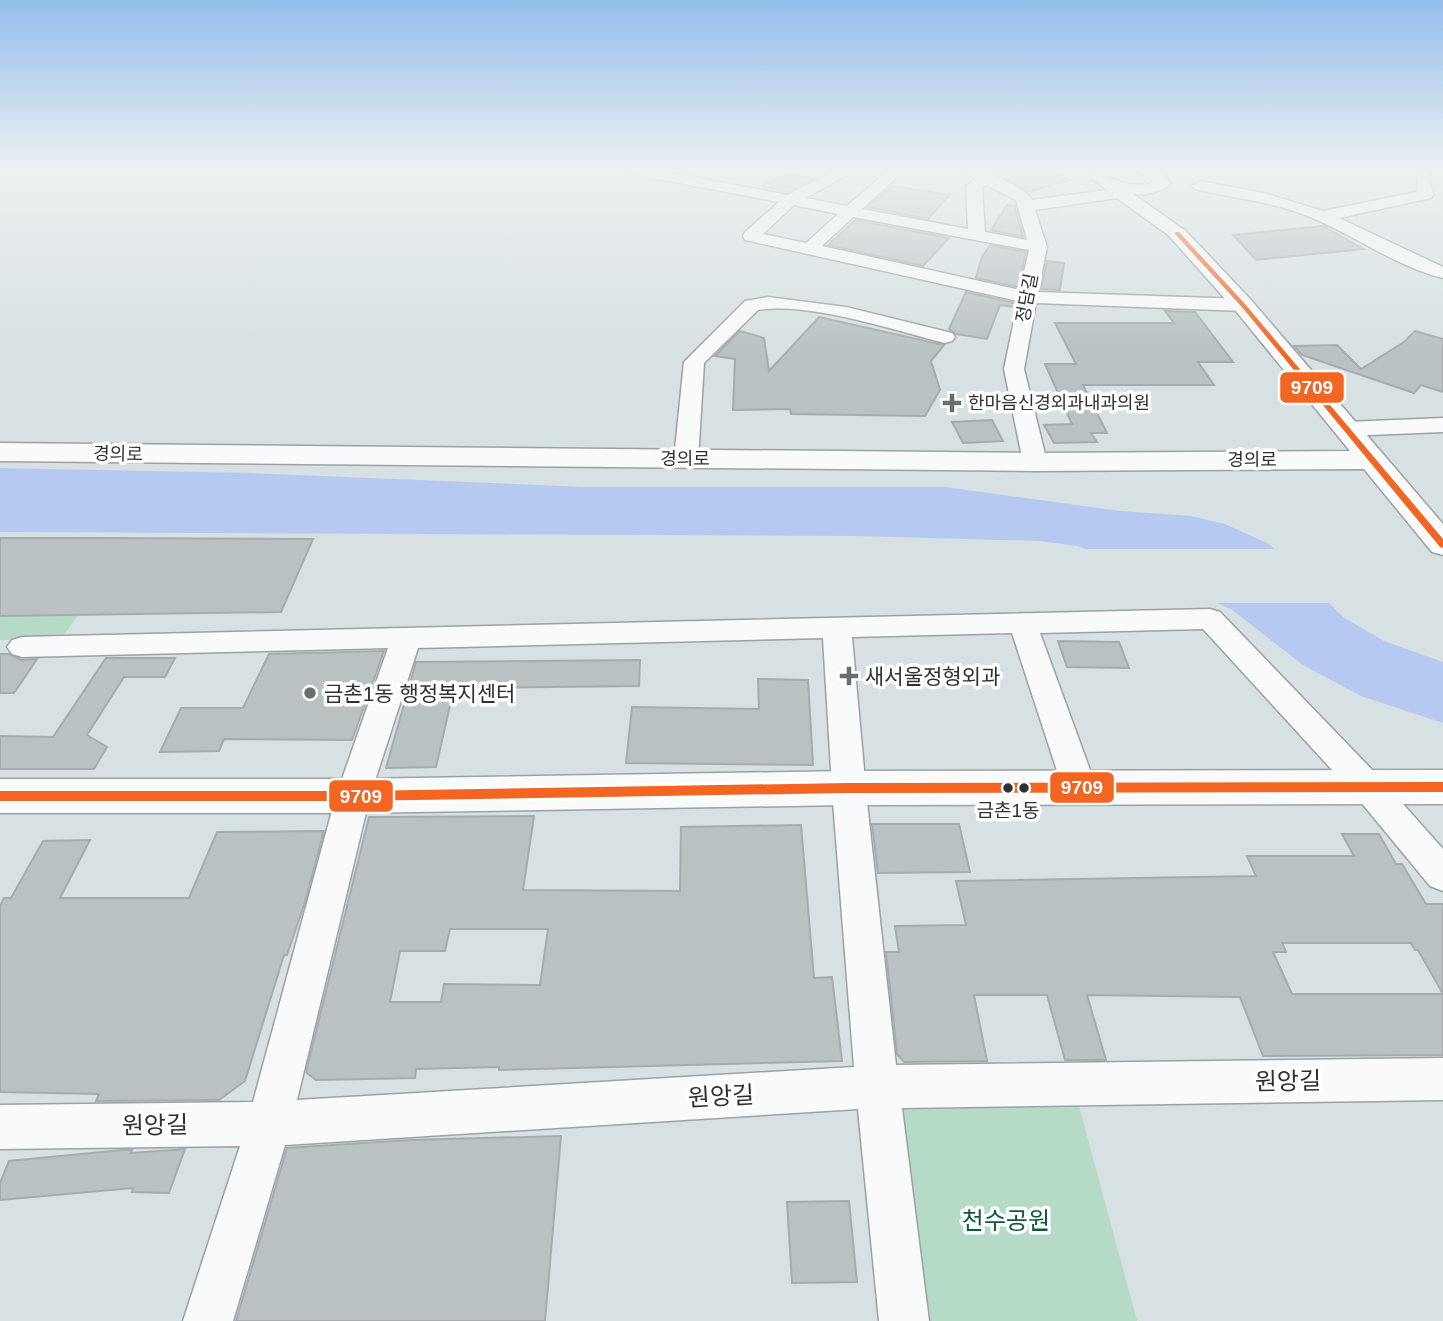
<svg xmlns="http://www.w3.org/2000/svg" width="1443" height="1321" viewBox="0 0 1443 1321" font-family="Arial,'Noto Sans KR',sans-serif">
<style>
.green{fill:#b5dbc7}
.water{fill:#b6caf1}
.pier{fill:#d7e0e2}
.building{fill:#bac1c3;stroke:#a6acae;stroke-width:2;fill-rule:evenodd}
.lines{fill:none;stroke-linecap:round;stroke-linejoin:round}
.minor-casing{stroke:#9ca2a4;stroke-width:3}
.tertiary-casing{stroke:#9ca2a4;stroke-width:3}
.minor{fill:#f9fafb;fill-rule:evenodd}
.tertiary{fill:#f9fafb;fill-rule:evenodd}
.bus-1-casing{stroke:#fff;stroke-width:6}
.bus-1{fill:#f26522;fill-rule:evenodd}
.poi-dot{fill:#686f71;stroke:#fff;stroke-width:2.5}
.bus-dot{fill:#2c3234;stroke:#fff;stroke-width:2.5}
.labels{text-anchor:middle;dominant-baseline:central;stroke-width:7;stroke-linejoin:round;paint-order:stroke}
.far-street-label{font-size:18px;fill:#2c3234;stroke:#fff}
.far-poi-label{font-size:18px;fill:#2c3234;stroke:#fff;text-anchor:start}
.bus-label{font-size:19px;fill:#2c3234;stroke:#fff}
.poi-label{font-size:21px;fill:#2c3234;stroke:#fff;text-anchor:start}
.near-street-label{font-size:24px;fill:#2c3234;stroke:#fff}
.near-park-label{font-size:24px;fill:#0f5937;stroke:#fff}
.line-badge{stroke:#fff;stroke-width:2.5}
.badge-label{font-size:19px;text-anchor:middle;font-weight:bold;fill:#fff}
</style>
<rect width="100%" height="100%" fill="#d7e0e2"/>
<path class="green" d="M78,615L61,639L0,640V616Z
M1078,1102L1137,1321H918L888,1106Z"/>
<path class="water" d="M0,468L251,473L585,487H944L1121,511L1191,516L1225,524L1269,544L1343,617L1384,641L1443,662V723L1361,696L1303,665L1232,610L1144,568L1077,546L1039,541L858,536L0,532Z"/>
<path class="pier" d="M1074,549H1279L1334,603H1209L1143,571Z"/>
<path class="building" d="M986,169H1042L1070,180L1028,192Z
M786,174L814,179L788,192L761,186Z
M892,186L950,195L928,219L868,207Z
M1007,205L1015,206L1023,237L991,230Z
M854,221L855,220L949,238L923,266L828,245Z
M1323,226L1363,249L1256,260L1233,235Z
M990,245L1026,252L1018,287L976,278L982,257Z
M1047,261L1064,263L1060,290L1041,289Z
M966,292L1015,303L1014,307L1000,305L987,339L956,334L949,329Z
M1165,311L1195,312L1233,362H1198L1214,385H1083L1107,433H1091L1097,442L1054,443L1044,425L1072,424L1045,364H1076L1055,323H1174Z
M819,317L944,345L931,361L940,390L925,416L791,414L790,409L733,410L735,359L715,356L740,331L764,338L769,371Z
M1415,331L1443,339V392L1421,385L1414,393L1302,355L1294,346L1337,345L1361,369L1404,342Z
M992,420L1003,441L963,443L952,422Z
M0,538H97L313,539L281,612L0,616Z
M1058,641L1119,642L1129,668L1067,667Z
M384,651L352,740L224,739L219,751L160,752L181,708H243L269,654Z
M0,654H9L21,660L37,659L14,693H0Z
M106,658H175L165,677H124L87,735L107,747L94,769H0V736L53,737Z
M640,660L639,686L454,688L436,767L386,768L416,662Z
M758,679L808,680L813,765L626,763L632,707L759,709Z
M534,816L523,890L680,891L681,827L801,825L814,978L832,977L842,1061L499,1070V1067L416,1069L415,1078L316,1080L306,1072L369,817ZM450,929H548L540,985L444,984L441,1002H390L400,951H445Z
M872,824H959L970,872L878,873Z
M324,831L305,902L287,955H284L245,1081L219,1100L96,1101L99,1094L0,1092V906L4,898H11L43,841L90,840L60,898H189L217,832Z
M1342,834H1379L1396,864H1402L1426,904H1443V1055L1263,1056L1240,997L1087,995L1106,1060H1065L1047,995H974L987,1061L904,1062L897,1054L886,952H899L895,926L966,925L956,881L1256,876L1247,856H1354ZM1282,943H1411L1415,950H1418L1443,994H1292L1273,952H1286Z
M561,1136L545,1321H236L287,1148L409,1140Z
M185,1149L169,1193L132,1192L133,1188L0,1200V1183L9,1161L122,1150H132L131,1153Z
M849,1201L857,1282L792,1283L787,1202Z"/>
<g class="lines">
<g class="minor-casing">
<path id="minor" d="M620,169H651L788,195L838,169H857L806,198L847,206L890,169H906L862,209L968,229L966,186L975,179L960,169C965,169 972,168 977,169C989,171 1027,190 1032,200L1107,190L1091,178L1094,169H1112L1107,176C1121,184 1134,186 1150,184L1153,180L1133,169H1153L1165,174L1170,184C1161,193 1145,195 1133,194L1183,229L1185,233L1183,237H1171L1117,198L1035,210L1047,247L1038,292L1243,299L1253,305L1243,311L1036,303L1024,369L1047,462L1043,467H1027L1023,462L1004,369L1018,301L745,240L743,236L745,232L779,202L627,173ZM987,185L1016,200L1027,240L985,232L982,188ZM794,205L838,214L806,243L763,234ZM853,217L1029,250L1020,290L822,246Z
M1418,170H1428L1433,195L1431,198L1339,218L1443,267V278C1394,266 1352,233 1305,215C1269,201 1232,198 1195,189L1192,186L1200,181L1264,193L1323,211L1417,192Z
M768,297L846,307L952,333L955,337L952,341L945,343C892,330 811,302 758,310L704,363L698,459L694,464H678L674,459L684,362L745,301Z
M1443,418V432L1346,436L1338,434L1335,429L1338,424L1346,422Z
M1210,609L1220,612L1379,777L1443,849V891L1430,886L1355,795L1203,629L1040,633L1097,789L1092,799L1080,802L1068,799L1063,789L1012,633L852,637L867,802L896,1065L1443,1058V1100L902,1108L929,1321H879L858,1109L285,1145L233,1321H183L240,1146L0,1149V1105L253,1102L336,796L388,648L22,657L12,654L7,647L12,640L22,637ZM823,638L833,802L854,1067L297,1100L370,796L418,648Z"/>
</g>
<g class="tertiary-casing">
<path id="tertiary" d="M1177,227L1184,229L1251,300L1443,524V555L1432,552L1364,469L1035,471L0,461V443L1035,453L1350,451L1235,310L1170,237L1167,233L1170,229Z
M1443,770V804L848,805L353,813H0V779H353L848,771Z"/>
</g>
<use href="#minor" class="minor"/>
<use href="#tertiary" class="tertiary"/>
<g class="bus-1-casing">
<path id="bus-1" d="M1175,232H1179L1245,304L1443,539V548L1440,547L1241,306L1175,234Z
M1443,782V792L848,793L353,801H0V791H353L848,783Z"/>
</g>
<use href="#bus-1" class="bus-1"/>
</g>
<linearGradient id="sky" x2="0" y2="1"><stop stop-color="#94bdec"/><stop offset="0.48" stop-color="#edf1f2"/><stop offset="1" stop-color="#edf1f2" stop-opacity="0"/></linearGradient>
<rect width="1443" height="354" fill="url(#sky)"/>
<g class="poi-dot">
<path d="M948.5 392.5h7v7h7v7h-7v7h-7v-7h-7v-7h7z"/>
<path d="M845.5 665.5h7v7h7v7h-7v7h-7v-7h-7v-7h7z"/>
<circle cx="310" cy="693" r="7"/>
</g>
<g class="bus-dot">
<circle cx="1008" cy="788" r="6"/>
<circle cx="1024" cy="788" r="6"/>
</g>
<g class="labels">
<g class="far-street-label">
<text transform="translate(1027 298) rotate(-79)">정담길</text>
<text transform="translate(118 454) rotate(1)">경의로</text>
<text x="685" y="459">경의로</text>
<text x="1252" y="460">경의로</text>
</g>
<g class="far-poi-label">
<text x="968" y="403">한마음신경외과내과의원</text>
</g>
<g class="bus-label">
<text x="1008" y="810">금촌1동</text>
</g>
<g class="poi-label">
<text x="865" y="676">새서울정형외과</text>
<text x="324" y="693">금촌1동 행정복지센터</text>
</g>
<g class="near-street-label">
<text transform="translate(1288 1081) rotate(-1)">원앙길</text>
<text transform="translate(721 1096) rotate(-3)">원앙길</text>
<text transform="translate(155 1125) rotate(-1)">원앙길</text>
</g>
<g class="near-park-label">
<text x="1006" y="1220">천수공원</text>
</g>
</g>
<g class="line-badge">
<rect x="1279" y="371" width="66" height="33" rx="7" fill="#f26522"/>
<rect x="1049" y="771" width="66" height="33" rx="7" fill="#f26522"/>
<rect x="328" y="779" width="66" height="34" rx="7" fill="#f26522"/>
</g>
<g class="badge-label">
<text x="1312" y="394">9709</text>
<text x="1082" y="794">9709</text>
<text x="361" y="803">9709</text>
</g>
</svg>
